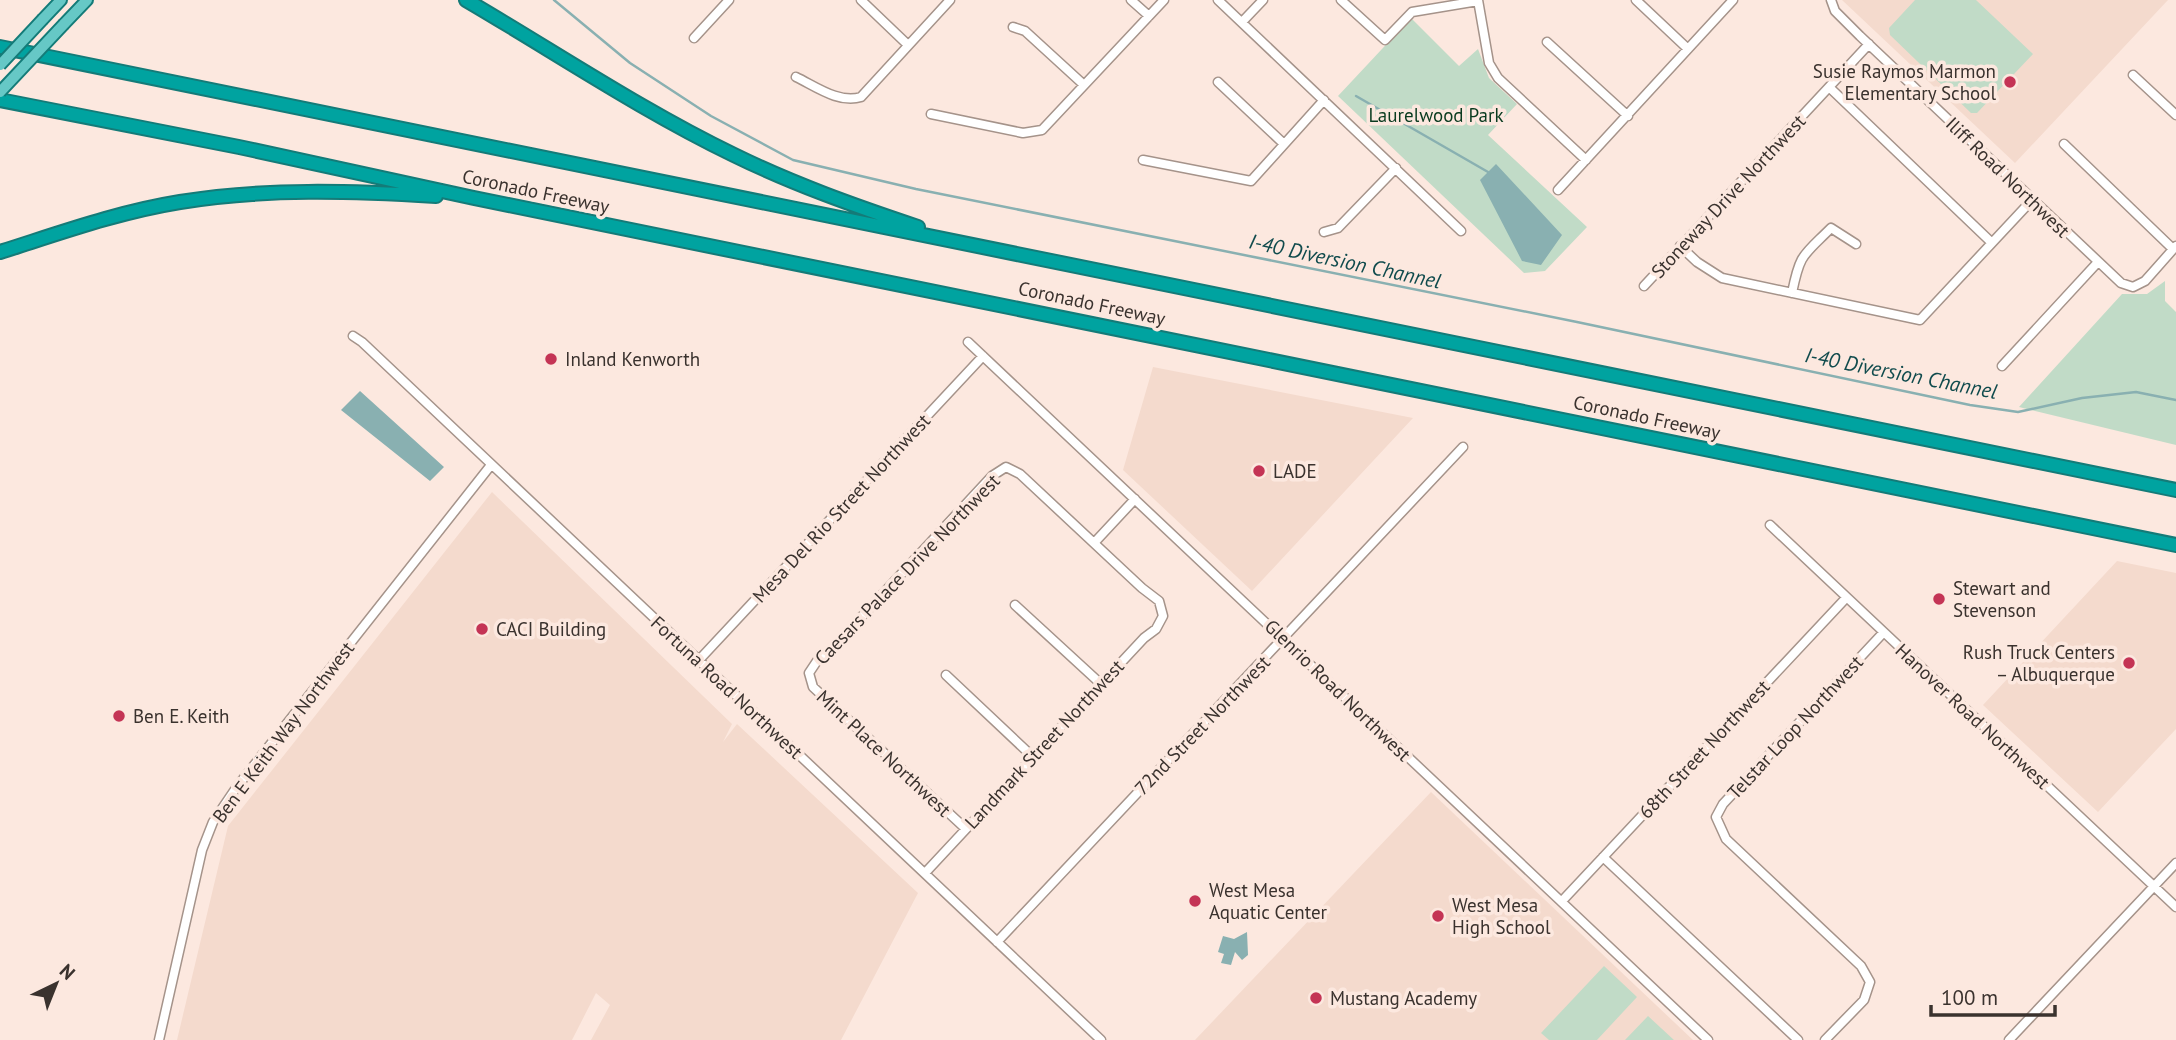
<svg xmlns="http://www.w3.org/2000/svg" width="2176" height="1040" viewBox="0 0 2176 1040" font-family="'PT Sans',sans-serif">
<style>
.built{fill:#f4dacd}
.green{fill:#c1dbc7}
.water{fill:#89b0b1}
.lines{fill:none;stroke-linecap:round;stroke-linejoin:round}
.stream{stroke:#89b0b1;stroke-width:2.5}
.minor-casing{stroke:#a5938a;stroke-width:11}
.major-casing{stroke:#147b78;stroke-width:14}
.highway-casing{stroke:#147b78;stroke-width:16}
.minor{stroke:#fff;stroke-width:8}
.major{stroke:#66c8c6;stroke-width:10}
.highway{stroke:#00a3a0;stroke-width:12}
.major-bridge-casing{stroke:#147b78;stroke-width:14;stroke-linecap:butt}
.major-bridge{stroke:#66c8c6;stroke-width:10}
.poi-dot{fill:#c43455;stroke:#fce8df;stroke-width:2.5}
.labels{text-anchor:middle;dominant-baseline:central;stroke-width:7;stroke-linejoin:round;paint-order:stroke}
.poi-label{font-size:19px;fill:#3a322e;stroke:#fce8df;text-anchor:start}
.park-label{font-size:19px;fill:#093b1f;stroke:#fce8df}
.street-label{font-size:19px;fill:#3a322e;stroke:#fce8df}
.water-label{font-size:21px;font-style:italic;fill:#104b4d;stroke:#fce8df}
</style>
<rect width="100%" height="100%" fill="#fce8df"/>
<path class="built" d="M1842,0H2168L2015,163Z
M1153,367L1413,418L1252,591L1123,470Z
M492,492L732,724L723,742L737,724L918,893L841,1040H591L610,1005L596,993L572,1040H177L228,826Z
M2117,561L2176,573V729L2098,812L1983,705Z
M1431,792L1693,1040H1195Z"/>
<path class="green" d="M1915,0H1976L2033,54L1977,113H1971L1890,35L1889,28Z
M1411,18L1459,66L1478,49L1489,78L1517,104L1488,135L1587,227L1545,271L1524,273L1338,96Z
M2165,281V301L2176,312V445L2019,407L2122,294H2147Z
M1604,966L1637,997L1597,1040H1549L1541,1033Z
M1648,1016L1674,1040H1625Z"/>
<path class="water" d="M1496,164L1562,235L1541,265L1522,261L1480,180Z
M360,391L444,467L430,481L341,410Z
M1247,932L1248,955L1242,960L1235,952L1231,965L1221,963L1224,954L1218,952L1223,936L1234,939Z"/>
<g class="lines">
<path class="stream" d="M554,0L630,63L711,116L793,160L916,189L1577,322L1970,405L2018,412L2082,398L2136,392L2176,400
M1356,96L1488,172"/>
<g class="minor-casing">
<path id="minor" d="M861,0L908,45
M1131,0L1149,16
M1218,0L1461,231
M1341,0L1385,40L1412,12L1478,1
M1478,0L1489,63L1498,78L1586,160
M1636,0L1688,49
M1831,0L1835,11L1860,36L2121,283L2133,287L2145,281L2176,246
M1242,22L1263,0
M1013,27L1025,31L1084,85
M694,38L729,0
M1547,42L1628,116
M2133,75L2176,115
M796,77C815,86 839,104 861,97L950,0
M1218,82L1284,144
M1829,87L1991,242
M931,114L1023,133L1042,130L1164,0
M2064,144L2173,249
M1143,160L1251,181L1324,100
M1558,190L1733,0
M1324,232L1338,228L1396,168
M1680,246L1697,262L1722,278L1920,320L2032,200
M1644,286L1869,44
M1792,293C1800,253 1803,256 1831,228L1856,244
M353,336L362,342L1101,1040
M968,342L1708,1040
M2002,366L2098,262
M1770,525L2176,907
M1094,543L1135,499
M1015,605L1101,684
M699,660L983,356
M946,675L1033,757
M1603,857L1798,1040
M925,873L1144,638L1156,629L1163,616L1159,601L1142,588L1020,474L1006,467L992,476L828,653L817,661L809,673L813,687L966,829
M1562,901L1846,598
M997,942L1463,447
M159,1040L202,850L213,822L236,788L491,465
M1825,1040L1864,1000L1870,982L1861,966L1726,839L1716,817L1723,804L1883,633
M2009,1040L2176,863"/>
</g>
<g class="major-casing">
<path id="major" d="M43,19L61,0
M64,24L87,0"/>
</g>
<g class="highway-casing">
<path id="highway" d="M466,0C555,52 641,110 734,155C793,184 855,206 918,227
M0,47L2176,490
M0,100L239,147L474,198L2176,545
M0,252C60,233 118,212 180,202C266,188 351,191 436,196"/>
</g>
<use href="#minor" class="minor"/>
<use href="#major" class="major"/>
<use href="#highway" class="highway"/>
<g class="major-bridge-casing">
<path id="major-bridge" d="M0,65L43,19
M0,92L64,24"/>
</g>
<use href="#major-bridge" class="major-bridge"/>
</g>
<g class="poi-dot">
<circle cx="2010" cy="82" r="7"/>
<circle cx="551" cy="359" r="7"/>
<circle cx="1259" cy="471" r="7"/>
<circle cx="1939" cy="599" r="7"/>
<circle cx="482" cy="629" r="7"/>
<circle cx="2129" cy="663" r="7"/>
<circle cx="119" cy="716" r="7"/>
<circle cx="1195" cy="901" r="7"/>
<circle cx="1438" cy="916" r="7"/>
<circle cx="1316" cy="998" r="7"/>
</g>
<g class="labels">
<g class="poi-label">
<text x="1996" y="71" text-anchor="end">Susie Raymos Marmon<tspan x="1996" dy="22">Elementary School</tspan></text>
<text x="565" y="359">Inland Kenworth</text>
<text x="1273" y="471">LADE</text>
<text x="1953" y="588">Stewart and<tspan x="1953" dy="22">Stevenson</tspan></text>
<text x="496" y="629">CACI Building</text>
<text x="2115" y="652" text-anchor="end">Rush Truck Centers<tspan x="2115" dy="22">– Albuquerque</tspan></text>
<text x="133" y="716">Ben E. Keith</text>
<text x="1209" y="890">West Mesa<tspan x="1209" dy="22">Aquatic Center</tspan></text>
<text x="1452" y="905">West Mesa<tspan x="1452" dy="22">High School</tspan></text>
<text x="1330" y="998">Mustang Academy</text>
</g>
<g class="park-label">
<text x="1436" y="115">Laurelwood Park</text>
</g>
<g class="street-label">
<text transform="translate(2008 177) rotate(44)">Iliff Road Northwest</text>
<text transform="translate(536 191) rotate(12)">Coronado Freeway</text>
<text transform="translate(1728 196) rotate(-47)">Stoneway Drive Northwest</text>
<text transform="translate(1092 303) rotate(12)">Coronado Freeway</text>
<text transform="translate(1647 417) rotate(12)">Coronado Freeway</text>
<text transform="translate(841 508) rotate(-47)">Mesa Del Rio Street Northwest</text>
<text transform="translate(907 569) rotate(-46)">Caesars Palace Drive Northwest</text>
<text transform="translate(727 687) rotate(43)">Fortuna Road Northwest</text>
<text transform="translate(1338 690) rotate(44)">Glenrio Road Northwest</text>
<text transform="translate(1973 716) rotate(43)">Hanover Road Northwest</text>
<text transform="translate(1202 725) rotate(-46)">72nd Street Northwest</text>
<text transform="translate(1795 727) rotate(-47)">Telstar Loop Northwest</text>
<text transform="translate(283 732) rotate(-53)">Ben E Keith Way Northwest</text>
<text transform="translate(1044 744) rotate(-47)">Landmark Street Northwest</text>
<text transform="translate(1704 749) rotate(-47)">68th Street Northwest</text>
<text transform="translate(884 753) rotate(43)">Mint Place Northwest</text>
</g>
<g class="water-label">
<text transform="translate(1345 261) rotate(12)">I-40 Diversion Channel</text>
<text transform="translate(1901 373) rotate(11)">I-40 Diversion Channel</text>
</g>
</g>
<g transform="translate(56 984) rotate(43)" stroke="#fce8df" stroke-width="5" paint-order="stroke">
<path d="M0-5L12 26L0 18L-12 26Z" fill="#3a322e"/>
<text y="-10" font-size="19" font-weight="bold" text-anchor="middle" fill="#3a322e">N</text>
</g>
<path d="M1931 1005v10h124v-10" fill="none" stroke="#3a322e" stroke-width="3.5"/>
<text x="1941" y="1005" font-size="21" fill="#3a322e" stroke="#fce8df" stroke-width="5" paint-order="stroke">100 m</text>
</svg>
